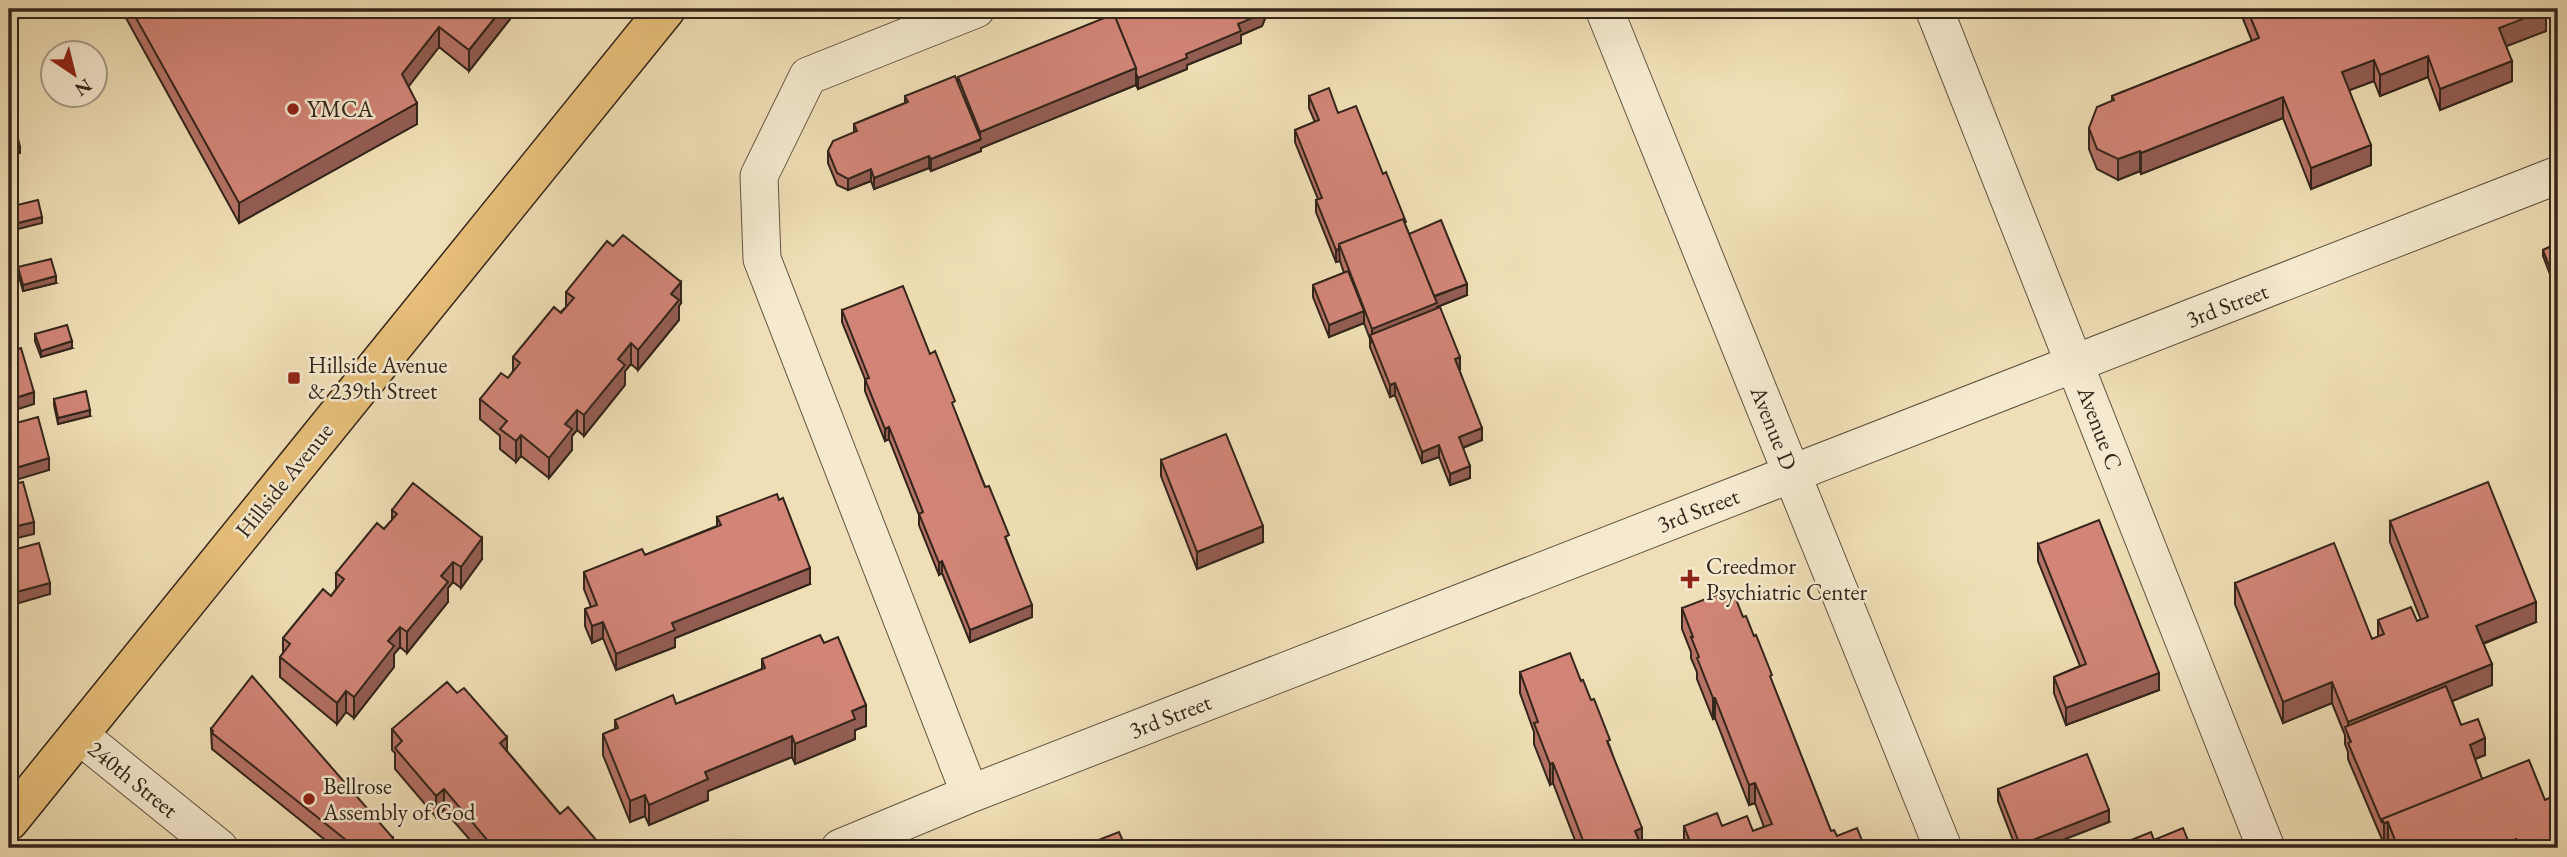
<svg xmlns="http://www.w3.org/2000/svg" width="2567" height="857" viewBox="0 0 2567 857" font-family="'EB Garamond',serif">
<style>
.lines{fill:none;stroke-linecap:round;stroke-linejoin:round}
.minor-casing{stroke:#625442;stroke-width:39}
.primary-casing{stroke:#33251b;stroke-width:41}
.minor{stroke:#f5ead0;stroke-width:37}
.primary{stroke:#e8c07b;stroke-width:38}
.wall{fill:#b57266;stroke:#33251b;stroke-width:2}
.shaded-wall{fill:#935d53;stroke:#33251b;stroke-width:2}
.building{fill:#d28577;stroke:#33251b;stroke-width:2}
.poi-dot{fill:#8f2418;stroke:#f5ead0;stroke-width:2.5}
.labels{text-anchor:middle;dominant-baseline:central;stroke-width:5;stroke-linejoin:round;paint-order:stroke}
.poi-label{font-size:23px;fill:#33251b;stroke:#f5ead0;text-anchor:start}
.street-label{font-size:23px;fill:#33251b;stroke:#f5ead0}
</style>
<rect width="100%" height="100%" fill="#f0dfb6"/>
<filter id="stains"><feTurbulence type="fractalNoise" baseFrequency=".00286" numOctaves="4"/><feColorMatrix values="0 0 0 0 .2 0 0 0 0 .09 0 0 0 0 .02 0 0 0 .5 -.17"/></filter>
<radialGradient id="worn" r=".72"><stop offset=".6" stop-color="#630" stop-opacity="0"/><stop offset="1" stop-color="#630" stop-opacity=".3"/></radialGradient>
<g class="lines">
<g class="minor-casing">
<path id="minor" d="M1604,9L1943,848
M1934,9L2266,848
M79,735L219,848
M970,794L762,259L759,176L808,76L976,9
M840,848L970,794L2558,175"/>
</g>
<g class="primary-casing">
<path id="primary" d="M9,821L666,9"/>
</g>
<use href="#minor" class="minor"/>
<use href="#primary" class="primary"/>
</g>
<path class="wall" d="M121,9H518L469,71L439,47L408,86L417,124L239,223Z
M1266,9V16L1262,26L1241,35V43L1187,65V69L1138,89L1136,85L981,148V151L931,171L929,168L874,189L871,181L848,190L837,185L828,163V151L854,133V124L905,103V96L958,82V77Z
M2239,9H2316L2319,15L2336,9H2557L2546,13V31L2506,46L2512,81L2440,110L2428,77L2380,96L2374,81L2349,90L2371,165L2311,189L2283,118L2141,174L2140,171L2118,180L2097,169L2089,149V128L2112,101V96L2252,41Z
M1309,96L1338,113L1383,174L1409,234L1467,295L1437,307V309L1460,369H1459L1482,440L1463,448L1470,478L1450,485L1439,457L1422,463L1395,395L1390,397L1370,347V339L1364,323L1329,337L1313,297V285L1344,273L1340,261L1336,262L1316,212V200L1318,199L1295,142V130L1315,122L1309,108Z
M2558,243V295L2543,256V250Z
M18,267L56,283L23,291L18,273Z
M566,292L681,303L679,306V320L638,370L631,364L625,371V385L584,436L577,430L572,436V450L549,478L521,456L516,462L500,449V436L480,419V399L508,378L513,371V357L566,307Z
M842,310L930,354L955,412L1009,546L1032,617L970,642L942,573L939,575L919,525V515L889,439L885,441L865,391V379L842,322Z
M35,334L72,348L41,357L35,341Z
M54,399L90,416L58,424L54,405Z
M1161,460L1263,542L1197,569L1161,476Z
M392,510L482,559L461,588L453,582L448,588V602L407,653L400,647L394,654V667L354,718L346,712L337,724L280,677V657L283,653V638L331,596L336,589V573L384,529L392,520Z
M717,517L810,584L675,638V647L616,670L603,638L592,643L585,626V609L591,607L584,589V572L645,555L717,526Z
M2390,521L2536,622L2483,644L2492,685L2452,701L2461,725L2485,755L2475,759L2482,779L2558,848H2390L2388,843L2384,844L2348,759V752L2345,744V735L2332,703L2283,723L2235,604V583L2372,639L2378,637V620L2417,621L2421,620L2390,542Z
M2038,544L2159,690L2066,725L2054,693V677L2080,666L2038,561Z
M1682,608L1743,617L1772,682L1831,831L1837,836L1684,841V826H1722L1753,831L1764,827L1755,803L1749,805L1715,718L1713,719L1697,679V672L1691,658V652L1682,629Z
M824,643L866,726L855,730V739L795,764L792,757L708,791V800L649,825L645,816L630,822L603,755V734L615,729V720L676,704L762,669V659Z
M1520,672L1581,681L1610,747L1642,848H1578L1553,783L1550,785L1534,744V732L1520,693Z
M211,729L393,848H335L212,749Z
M392,729L507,751L560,814L603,848H477L444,810L436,817L395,769V753L392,750Z
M1998,789L2109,822L2042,848H2016L1998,801Z"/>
<path class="shaded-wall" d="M502,9H518L469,71V50Z
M1264,9H1266V16L1262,26L1241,35V43L1187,65V69L1138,89V78L1186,54Z
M2540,9H2557L2546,13V31L2499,49V28Z
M439,27V47L402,95V74Z
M2428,56V77L2380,96V75Z
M2374,60V81L2342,93V72Z
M2512,61V81L2440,110V89Z
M1136,68V85L981,148V151L931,171V159L980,140V132Z
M2283,97V118L2141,174V153Z
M417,103V124L239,223V203Z
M2371,145V165L2311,189V168Z
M20,147V153L9,156V150Z
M2140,151V171L2118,180V159Z
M929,156V168L874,189V178Z
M871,169V181L848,190V179Z
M42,217V223L10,231V225Z
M1339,249L1340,261L1336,262V250Z
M56,276V283L23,291V285Z
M681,282V303L679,306V320L638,370V350L671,294Z
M1467,284V295L1437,307V320L1372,342V329L1433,297Z
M1364,311V323L1329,337V325Z
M12,330V342L9,343V331Z
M72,341V348L41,357V351Z
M631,343V364L625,371V385L584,436V415L618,359Z
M1460,357V369L1455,371V359Z
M1395,383V395L1390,397V385Z
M34,392V404L9,412V400Z
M90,410V416L58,424V418Z
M577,410V430L572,436V450L549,478V458L565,424Z
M889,427V439L885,441V429Z
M1482,428V440L1459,449V437Z
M521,435V456L516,462V441Z
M1439,445V457L1422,463V452Z
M49,458V470L9,482V470Z
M1470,466V478L1450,485V474Z
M34,522V534L9,540V528Z
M1263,526V542L1197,569V552Z
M482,538V559L461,588V567Z
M942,561V573L939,575V563Z
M453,562V582L448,588V602L407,653V632L441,576Z
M810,568V584L675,638V647L616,670V654L672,623Z
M50,583V594L9,606V594Z
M2536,602V622L2476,646V626Z
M1032,605V617L970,642V630Z
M603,622V638L592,643V626Z
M400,627V647L394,654V667L354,718V697L388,641Z
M2492,664V685L2351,742L2348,736V722Z
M2159,673V690L2066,725V708Z
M2332,682V703L2283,723V702Z
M346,691V712L337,724V703Z
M1713,698H1715V718L1713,719Z
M866,705V726L855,730V739L795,764V744L852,711Z
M792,736V757L708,791V800L649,825V805L705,772Z
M507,737V758L500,743Z
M2485,738V755L2470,761V745Z
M1553,763V783L1550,785V764Z
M1755,783V803L1749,805V785Z
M444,789V810L436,817V796Z
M645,795V816L630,822V801Z
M2109,810V822L2042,848H2020V845Z
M2388,822V843L2384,844V823Z
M1642,828V848L1635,831Z
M393,838V848H385Z
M2516,839V848H2505V843Z"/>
<path class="building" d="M131,9H502L469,50L439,27L402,74L417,103L239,203Z
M1127,9H1264L1262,14L1238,24L1241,31L1186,54L1187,58L1138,78L1136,73V68L1114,14Z
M2247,9H2316L2319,15L2336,9H2545L2546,10L2499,28L2512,61L2440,89L2428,56L2380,75L2374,60L2342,72L2371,145L2311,168L2283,97L2141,153L2140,151L2118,159L2097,149L2089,128L2097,107L2114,100L2112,96L2259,38Z
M1114,14L1136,68L980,132L958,77Z
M955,76L981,139L931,159L929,156L874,178L871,169L848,179L837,173L828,151L833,141L857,131L854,124L908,102L905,96Z
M1329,88L1338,113L1356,106L1383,174L1386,172L1406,222L1405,223L1403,219L1339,244V249L1336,250L1316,200L1322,198L1295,130L1319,120L1309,96Z
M16,130L20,147L9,150V131Z
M38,200L42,217L10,225L9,218V207Z
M1403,219L1437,303L1372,329L1339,244Z
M1441,220L1467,284L1434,296L1409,234Z
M623,235L681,282L671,294L679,300L638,350L631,343L618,359L625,365L584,415L577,410L565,424L572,429L549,458L521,435L516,441L500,429L507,421L480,399L501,373L508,378L520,363L513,357L554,307L561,313L574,298L566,292L607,241L613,246Z
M2558,243V289L2543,250Z
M51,259L56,276L23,285L18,267Z
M1348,271L1364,311L1329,325L1313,285Z
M903,286L930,354L935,351L955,401L952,403L985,487L989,486L1009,535L1005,537L1032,605L970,630L942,561L939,563L919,514L923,512L889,427L885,429L865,379L869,378L842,310Z
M1440,307L1460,357L1455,359L1482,428L1459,437L1470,466L1450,474L1439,445L1422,452L1395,383L1390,385L1370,335Z
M9,317L12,330L9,331Z
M67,325L72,341L41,351L35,334Z
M21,348L34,392L9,400V352Z
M86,391L90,410L58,418L54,399Z
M38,417L49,458L9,470V425Z
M1226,434L1263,526L1197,552L1161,460Z
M23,482L34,522L9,528V485Z
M2488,482L2536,602L2476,626L2492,664L2348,722L2332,682L2283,702L2235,583L2334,543L2372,639L2384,634L2378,620L2411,607L2417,621L2428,617L2390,521Z
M413,483L482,538L461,567L453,562L441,576L448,582L407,632L400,627L388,641L394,646L354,697L346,691L337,703L280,657L290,644L283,638L323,589L331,596L344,579L336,573L377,523L384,529L397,514L392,510Z
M777,494L779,500L783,498L810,568L672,623L675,630L616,654L603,622L592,626L585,609L597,605L584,572L642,549L645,555L721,525L717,517Z
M2099,520L2159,673L2066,708L2054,677L2086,664L2038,544Z
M39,543L50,583L9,594V551Z
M1732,589L1743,617L1746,616L1754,636L1756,635L1772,675L1770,676L1831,831L1834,830L1837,836L1857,828L1865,848H1666L1689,839L1684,826L1717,813L1722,826L1747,816L1753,831L1772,824L1755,783L1749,785L1715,698H1713L1697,658L1699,657L1691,637H1693L1682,608Z
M820,635L824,643L838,637L866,705L852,711L855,719L795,744L792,736L705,772L708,779L649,805L645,795L630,801L603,734L618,728L615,720L673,695L676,704L765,668L762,659Z
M1570,653L1581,681L1583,680L1591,700L1594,699L1610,740L1607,741L1642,828L1635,831L1642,848H1586L1553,763L1550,764L1534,723L1538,722L1520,672Z
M252,676L393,838L385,848H356L212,733L213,731L211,729Z
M447,682L457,693L464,688L507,737L500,743L560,814L568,807L603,848H494L444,789L436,796L395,748L402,741L392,729Z
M2446,686L2461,725L2478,719L2485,738L2470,745L2482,779L2382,819V823L2348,743L2351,742L2345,727Z
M2087,754L2109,810L2020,845L1998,789Z
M2529,760L2545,800L2558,794V848H2520L2516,839L2505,843L2507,848H2398L2388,822L2384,823L2382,819Z
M2183,828L2191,848H2129L2126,842L2151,832L2154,840Z
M1119,832L1126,848H1078Z"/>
<g class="poi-dot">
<circle cx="293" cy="109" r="7"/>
<rect x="287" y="371" width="14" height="14" rx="3.5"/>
<path d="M1686.5 568.5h7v7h7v7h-7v7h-7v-7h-7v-7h7z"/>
<circle cx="309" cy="799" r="7"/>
</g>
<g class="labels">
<g class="poi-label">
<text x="307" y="109">YMCA</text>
<text x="308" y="365">Hillside Avenue<tspan x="308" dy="26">&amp; 239th Street</tspan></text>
<text x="1706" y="566">Creedmor<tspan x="1706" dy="26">Psychiatric Center</tspan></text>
<text x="323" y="786">Bellrose<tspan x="323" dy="26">Assembly of God</tspan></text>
</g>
<g class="street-label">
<text transform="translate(2227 305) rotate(-21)">3rd Street</text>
<text transform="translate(1774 428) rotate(68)">Avenue D</text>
<text transform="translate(2100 428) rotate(69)">Avenue C</text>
<text transform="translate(284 480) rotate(-51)">Hillside Avenue</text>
<text transform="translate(1698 510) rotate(-21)">3rd Street</text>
<text transform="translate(1170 716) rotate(-21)">3rd Street</text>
<text transform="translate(133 779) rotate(39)">240th Street</text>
</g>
</g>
<rect width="2567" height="857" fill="none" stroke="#f0dfb6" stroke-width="35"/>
<rect x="10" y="10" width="2546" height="836" fill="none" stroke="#33251b" stroke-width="3.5"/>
<rect x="18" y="18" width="2532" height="822" fill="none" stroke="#33251b" stroke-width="2"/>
<g transform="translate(74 74) rotate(145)"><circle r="33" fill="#f5ead0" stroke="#a79b88" stroke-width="2"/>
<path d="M0-5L12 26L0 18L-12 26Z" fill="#8f2418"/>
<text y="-10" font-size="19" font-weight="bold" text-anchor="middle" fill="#33251b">N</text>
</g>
<rect width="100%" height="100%" filter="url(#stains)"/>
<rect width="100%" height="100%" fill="url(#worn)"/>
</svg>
